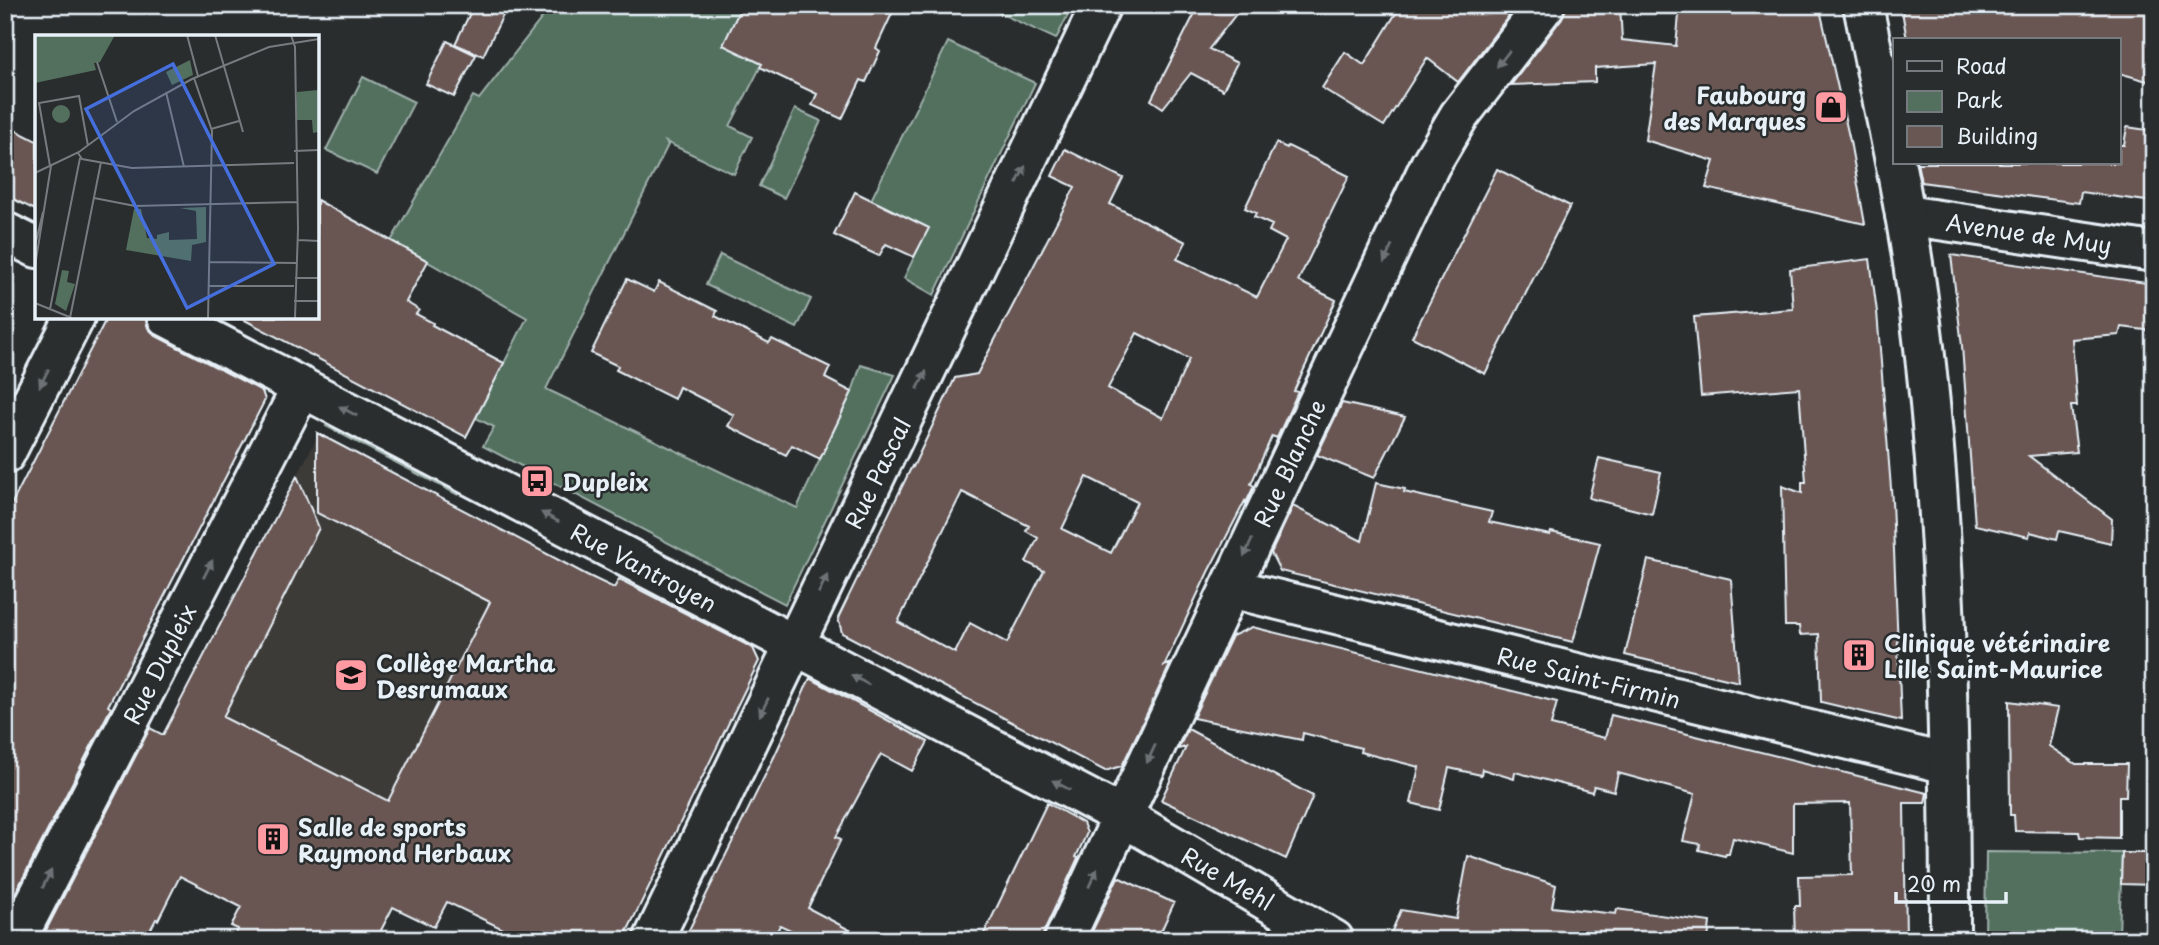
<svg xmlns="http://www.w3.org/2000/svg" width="2159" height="945" viewBox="0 0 2159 945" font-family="'Playpen Sans',sans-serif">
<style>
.built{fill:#3d3a39}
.green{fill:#536f5e;stroke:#9eb0ab;stroke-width:2}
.building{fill:#695753;stroke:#e8f1f8;stroke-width:2;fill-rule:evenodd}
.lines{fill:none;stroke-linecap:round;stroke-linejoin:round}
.minor-casing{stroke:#e8f1f8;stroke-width:44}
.secondary-casing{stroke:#e8f1f8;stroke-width:44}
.minor{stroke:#2a2d2e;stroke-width:38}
.secondary{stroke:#2a2d2e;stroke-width:38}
.oneway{fill:#6c7275}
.labels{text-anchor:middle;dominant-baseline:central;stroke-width:5;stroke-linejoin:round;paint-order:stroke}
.poi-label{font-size:23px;font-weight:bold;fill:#e8f1f8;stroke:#2a2d2e;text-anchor:start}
.street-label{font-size:23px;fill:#e8f1f8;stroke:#2a2d2e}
.inset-road{fill:none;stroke:#767b7f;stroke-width:2}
.view{fill:#466fde;fill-opacity:0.15;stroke:#466fde;stroke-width:3.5}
.inset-edge{fill:none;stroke:#e8f1f8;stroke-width:3.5}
</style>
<rect width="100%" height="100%" fill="#2a2d2e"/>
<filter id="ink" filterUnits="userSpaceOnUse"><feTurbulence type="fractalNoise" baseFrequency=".0143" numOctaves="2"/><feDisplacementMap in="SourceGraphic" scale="14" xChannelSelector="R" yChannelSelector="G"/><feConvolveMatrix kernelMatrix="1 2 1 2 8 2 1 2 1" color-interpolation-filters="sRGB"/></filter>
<g filter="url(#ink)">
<path class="built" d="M319,434L565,563L535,620L369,838L162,734Z"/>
<path class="green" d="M552,5H742L762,64L730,126L752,137L734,174L666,142L668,145L546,389L797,508L852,392L861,365L895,375L785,604L483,446L494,427L476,418L527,318L391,241L473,96L479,99Z
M982,5H1073L1056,39Z
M948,42L1035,83L934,295L904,278L928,228L871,200Z
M363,77L414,102L377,174L326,150Z
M795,109L821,121L784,198L759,186Z
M720,255L811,299L797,328L706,285Z
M331,417L463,485L458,495L326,426Z
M1986,852L2122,853L2119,935L2128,937L2127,940H1985Z"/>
<path class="building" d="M474,5H508L483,56L455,44Z
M742,5H896L876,48L880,51L866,82L861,80L842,119L812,105L817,94L760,67L762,64L723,45Z
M1199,5H1243L1209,49L1237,63L1223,90L1191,73L1163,108L1151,100Z
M1401,5H1517L1458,82L1427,58L1384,126L1322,88L1345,52L1364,65Z
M1566,5H1620L1622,40L1676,46L1680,5H1819L1850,141L1865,224L1706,188L1714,161L1645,140L1656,64L1595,68V82L1511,85L1562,18Z
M1901,5H2154V83L2119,73V40H1907Z
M447,41L476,55L454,97L426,84Z
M5,125L37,141V211L5,195Z
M2127,127L2154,131V202L2081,192L2079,203L1921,182L1917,163H2119V145H2124Z
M1276,143L1287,148L1288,146L1349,176L1298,281L1336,300L1294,391L1298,392L1277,438L1272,436L1251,484L1254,486L1246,503L1245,501L1208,572L1164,666L1171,663L1122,766L1105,771L842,633L838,618L912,466L913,467L955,378L977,374L1075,187L1052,176L1065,149L1123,178L1110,204L1186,242L1177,259L1257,297L1286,240L1269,231L1272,225L1254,217L1256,213L1245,208ZM1137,333L1189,359L1163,418L1108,388ZM1087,477L1137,502L1111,553L1062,529ZM962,492L1029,526L1026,531L1038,538L1026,562L1044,571L1007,643L970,623L955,653L898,622Z
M1497,169L1570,206L1485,374L1412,337Z
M855,192L929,228L914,257L886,244L879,256L834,235Z
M317,200L428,261L406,302L419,310L416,314L433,323L432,325L504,363L466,437L239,317H317Z
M1951,255L2154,284V331L2121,327L2119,335L2072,339L2077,406H2071L2077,452L2029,456L2112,519L2111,543L2059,531L2057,539L2030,532L2029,537L1975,525L1962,346Z
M1870,259L1877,312L1892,501L1901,721L1821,702L1819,634L1800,635L1799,626H1785L1782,486L1802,493V482H1806L1799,388L1701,396L1694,317L1793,309L1790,269Z
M627,279L654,292L659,282L717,311L715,316L769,343L772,339L830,367L825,378L852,392L820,459L792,445L786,455L728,426L734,415L679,387L674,399L616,370L618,366L591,353Z
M107,317H145L148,328L156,336L262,391L265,400L108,706L111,708L5,913V517Z
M1342,403L1405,417L1374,478L1317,455Z
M317,433L587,575L614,588L619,579L753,648L759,661L623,940H526L447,902L434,927L393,907L376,940H233L238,929L231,926L241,907L180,876L158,920L156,919L145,940H41L150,728L163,735L297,476L319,528L223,717L388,801L490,602L317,513Z
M1599,458L1661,472L1652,514L1589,498Z
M1376,483L1405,489L1404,492L1492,512L1489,522L1550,535L1551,532L1600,543L1573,642L1280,571L1271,553L1293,506L1362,541Z
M1648,560L1731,579L1739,682L1625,655Z
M1252,627L1557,702L1551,725L1605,738L1611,715L1927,793L1925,803H1904L1906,940H1795L1794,906H1800L1799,876L1852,875L1850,803L1793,804V853L1733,838L1729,854H1726L1725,856L1699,850L1700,844L1683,841L1695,794L1618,773L1614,791L1594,786L1592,792L1515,772L1514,779L1482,769L1481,775L1449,768L1439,810L1411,803L1419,767L1360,752L1361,748L1303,733L1302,740L1193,718L1232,636Z
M810,678L928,742L912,771L881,754L836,837L841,839L808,908L861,936L859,940H812L780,925L773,940H684L775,755Z
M2009,701L2058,708L2049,746L2076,764H2127L2126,796H2119V838L2080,837L2079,832L2015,831L2014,815H2010Z
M1188,729L1313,796L1286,859L1161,800L1186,747L1178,749Z
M1047,803L1083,823L1087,833L1076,857L1078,858L1044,931L1042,940H981Z
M2122,853H2154V885L2121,884Z
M1468,856L1556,885L1552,907L1616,914L1617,909L1710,922L1708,940H1388L1401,910L1456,919Z
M1118,877L1174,903L1157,940H1088Z"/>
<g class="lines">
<g class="minor-casing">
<path id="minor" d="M1905,215L2154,252
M5,232L37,248
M167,317L1122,816L1334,940
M5,454L75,317
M1230,588L1948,764
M16,940L302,387
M653,940L1101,5
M1064,940L1430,165L1459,116L1545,5"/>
</g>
<g class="secondary-casing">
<path id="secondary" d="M1863,5C1882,100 1904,195 1917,291C1946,505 1950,724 1950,940"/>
</g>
<use href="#minor" class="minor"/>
<use href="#secondary" class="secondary"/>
</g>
<defs><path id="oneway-solid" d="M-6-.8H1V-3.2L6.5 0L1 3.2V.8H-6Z" transform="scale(1.75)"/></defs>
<g class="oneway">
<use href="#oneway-solid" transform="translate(1503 59) rotate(128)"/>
<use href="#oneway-solid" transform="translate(1021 175) rotate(-64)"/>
<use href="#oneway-solid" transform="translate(1388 254) rotate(115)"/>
<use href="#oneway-solid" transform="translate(44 378) rotate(117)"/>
<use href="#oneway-solid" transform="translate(922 380) rotate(-64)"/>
<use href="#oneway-solid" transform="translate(348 411) rotate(-152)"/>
<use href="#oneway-solid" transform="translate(550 517) rotate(-152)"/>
<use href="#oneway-solid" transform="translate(1248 548) rotate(115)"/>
<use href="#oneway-solid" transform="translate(208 569) rotate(-63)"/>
<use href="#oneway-solid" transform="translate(823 584) rotate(-64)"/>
<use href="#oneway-solid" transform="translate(860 680) rotate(-152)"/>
<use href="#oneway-solid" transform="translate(764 707) rotate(116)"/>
<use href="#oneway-solid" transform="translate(1151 754) rotate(115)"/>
<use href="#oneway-solid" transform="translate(1061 785) rotate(-152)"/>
<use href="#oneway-solid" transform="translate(1093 878) rotate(-65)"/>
<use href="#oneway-solid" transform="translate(47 879) rotate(-63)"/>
</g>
</g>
<defs>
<g id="shop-square" transform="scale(1.75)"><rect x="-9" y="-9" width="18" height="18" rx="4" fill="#ff9aa2" stroke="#2a2d2e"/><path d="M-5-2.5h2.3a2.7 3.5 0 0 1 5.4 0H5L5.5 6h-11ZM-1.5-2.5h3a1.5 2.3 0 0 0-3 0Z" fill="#111"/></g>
<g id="bus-square" transform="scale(1.75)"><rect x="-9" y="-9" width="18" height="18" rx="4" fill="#ff9aa2" stroke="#2a2d2e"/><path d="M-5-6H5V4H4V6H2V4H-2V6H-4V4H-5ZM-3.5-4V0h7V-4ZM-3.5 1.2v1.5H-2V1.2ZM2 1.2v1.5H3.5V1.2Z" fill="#111"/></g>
<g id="building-square" transform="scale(1.75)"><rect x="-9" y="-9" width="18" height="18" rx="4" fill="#ff9aa2" stroke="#2a2d2e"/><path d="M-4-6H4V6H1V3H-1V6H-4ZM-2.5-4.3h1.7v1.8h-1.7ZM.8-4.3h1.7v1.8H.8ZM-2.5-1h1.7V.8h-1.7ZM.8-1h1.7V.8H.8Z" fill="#111"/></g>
<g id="school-square" transform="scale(1.75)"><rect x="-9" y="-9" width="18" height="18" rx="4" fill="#ff9aa2" stroke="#2a2d2e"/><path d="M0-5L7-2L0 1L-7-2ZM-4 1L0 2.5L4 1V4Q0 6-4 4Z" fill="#111"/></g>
</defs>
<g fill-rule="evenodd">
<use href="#shop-square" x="1831" y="107"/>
<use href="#bus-square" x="537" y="481"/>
<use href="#building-square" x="1859" y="655"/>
<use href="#school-square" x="351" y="675"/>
<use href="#building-square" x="273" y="839"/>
</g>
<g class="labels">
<g class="poi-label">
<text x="1806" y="94" text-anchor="end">Faubourg<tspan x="1806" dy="26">des Marques</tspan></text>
<text x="562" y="481">Dupleix</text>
<text x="1884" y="642">Clinique vétérinaire<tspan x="1884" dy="26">Lille Saint-Maurice</tspan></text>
<text x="376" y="662">Collège Martha<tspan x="376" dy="26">Desrumaux</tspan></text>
<text x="298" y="826">Salle de sports<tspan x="298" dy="26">Raymond Herbaux</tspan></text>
</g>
<g class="street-label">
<text transform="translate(2029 233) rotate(8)">Avenue de Muy</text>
<text transform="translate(1289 463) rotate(-65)">Rue Blanche</text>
<text transform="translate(877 473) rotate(-64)">Rue Pascal</text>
<text transform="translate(644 567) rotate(28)">Rue Vantroyen</text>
<text transform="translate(159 664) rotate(-63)">Rue Dupleix</text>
<text transform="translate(1589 677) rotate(14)">Rue Saint-Firmin</text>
<text transform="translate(1228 878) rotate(30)">Rue Mehl</text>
</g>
</g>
<g transform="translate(35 35)">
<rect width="284" height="284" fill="#2a2d2e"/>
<path d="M0,0H80L65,27L59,28L61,35L0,48ZM155,25L158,40L137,50L131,37ZM283,55V97L278,98L277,85H261L262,57ZM17 79a9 9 0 1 1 18 0a9 9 0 1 1-18 0ZM171,172V207L157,210L156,226L91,215L99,174H106L112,203L122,204V200L134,197V205L162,204L161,176L145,173ZM27,235L34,236L32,247L40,249L31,276L20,269Z" fill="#536f5e"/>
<path class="inset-road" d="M152,0L163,41M180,0L208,97M256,0L260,12L263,194L260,283M62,27L82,87M159,43L177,96L173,283M131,57L149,132M176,94L204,86M259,116L284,115M43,118L47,124L97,133L259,128M15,131L4,68L44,61L53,111M0,138L44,117L99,76L157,44L234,12L284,4M59,163L100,171L262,167M263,205L284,206M0,211L8,177M174,227L261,228M0,231L16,131M260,243H284M173,251H259M259,266H284M0,268L37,283M15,274L45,123M35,283L66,127"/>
<path class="view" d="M138,29L239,229L152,273L51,74Z"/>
<rect width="284" height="284" class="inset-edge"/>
</g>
<rect width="2159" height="945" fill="none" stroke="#2a2d2e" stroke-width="28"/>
<rect x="14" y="14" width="2131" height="917" fill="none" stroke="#e8f1f8" stroke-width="2.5" filter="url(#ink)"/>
<rect x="1893" y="38" width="228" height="126" fill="#2a2d2e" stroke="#767b7f" stroke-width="2"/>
<rect x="1907" y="61" width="35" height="10" fill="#2a2d2e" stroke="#767b7f" stroke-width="2"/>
<text x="1956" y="74" font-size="21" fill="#e8f1f8">Road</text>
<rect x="1907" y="91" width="35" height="21" fill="#536f5e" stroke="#767b7f" stroke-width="2"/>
<text x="1956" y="108" font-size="21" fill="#e8f1f8">Park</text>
<rect x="1907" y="126" width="35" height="21" fill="#695753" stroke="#767b7f" stroke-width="2"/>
<text x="1956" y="144" font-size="21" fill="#e8f1f8">Building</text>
<path d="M1896 892v10h110v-10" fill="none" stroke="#e8f1f8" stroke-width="3.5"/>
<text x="1907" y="892" font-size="21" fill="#e8f1f8" stroke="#2a2d2e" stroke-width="5" paint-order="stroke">20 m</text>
</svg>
